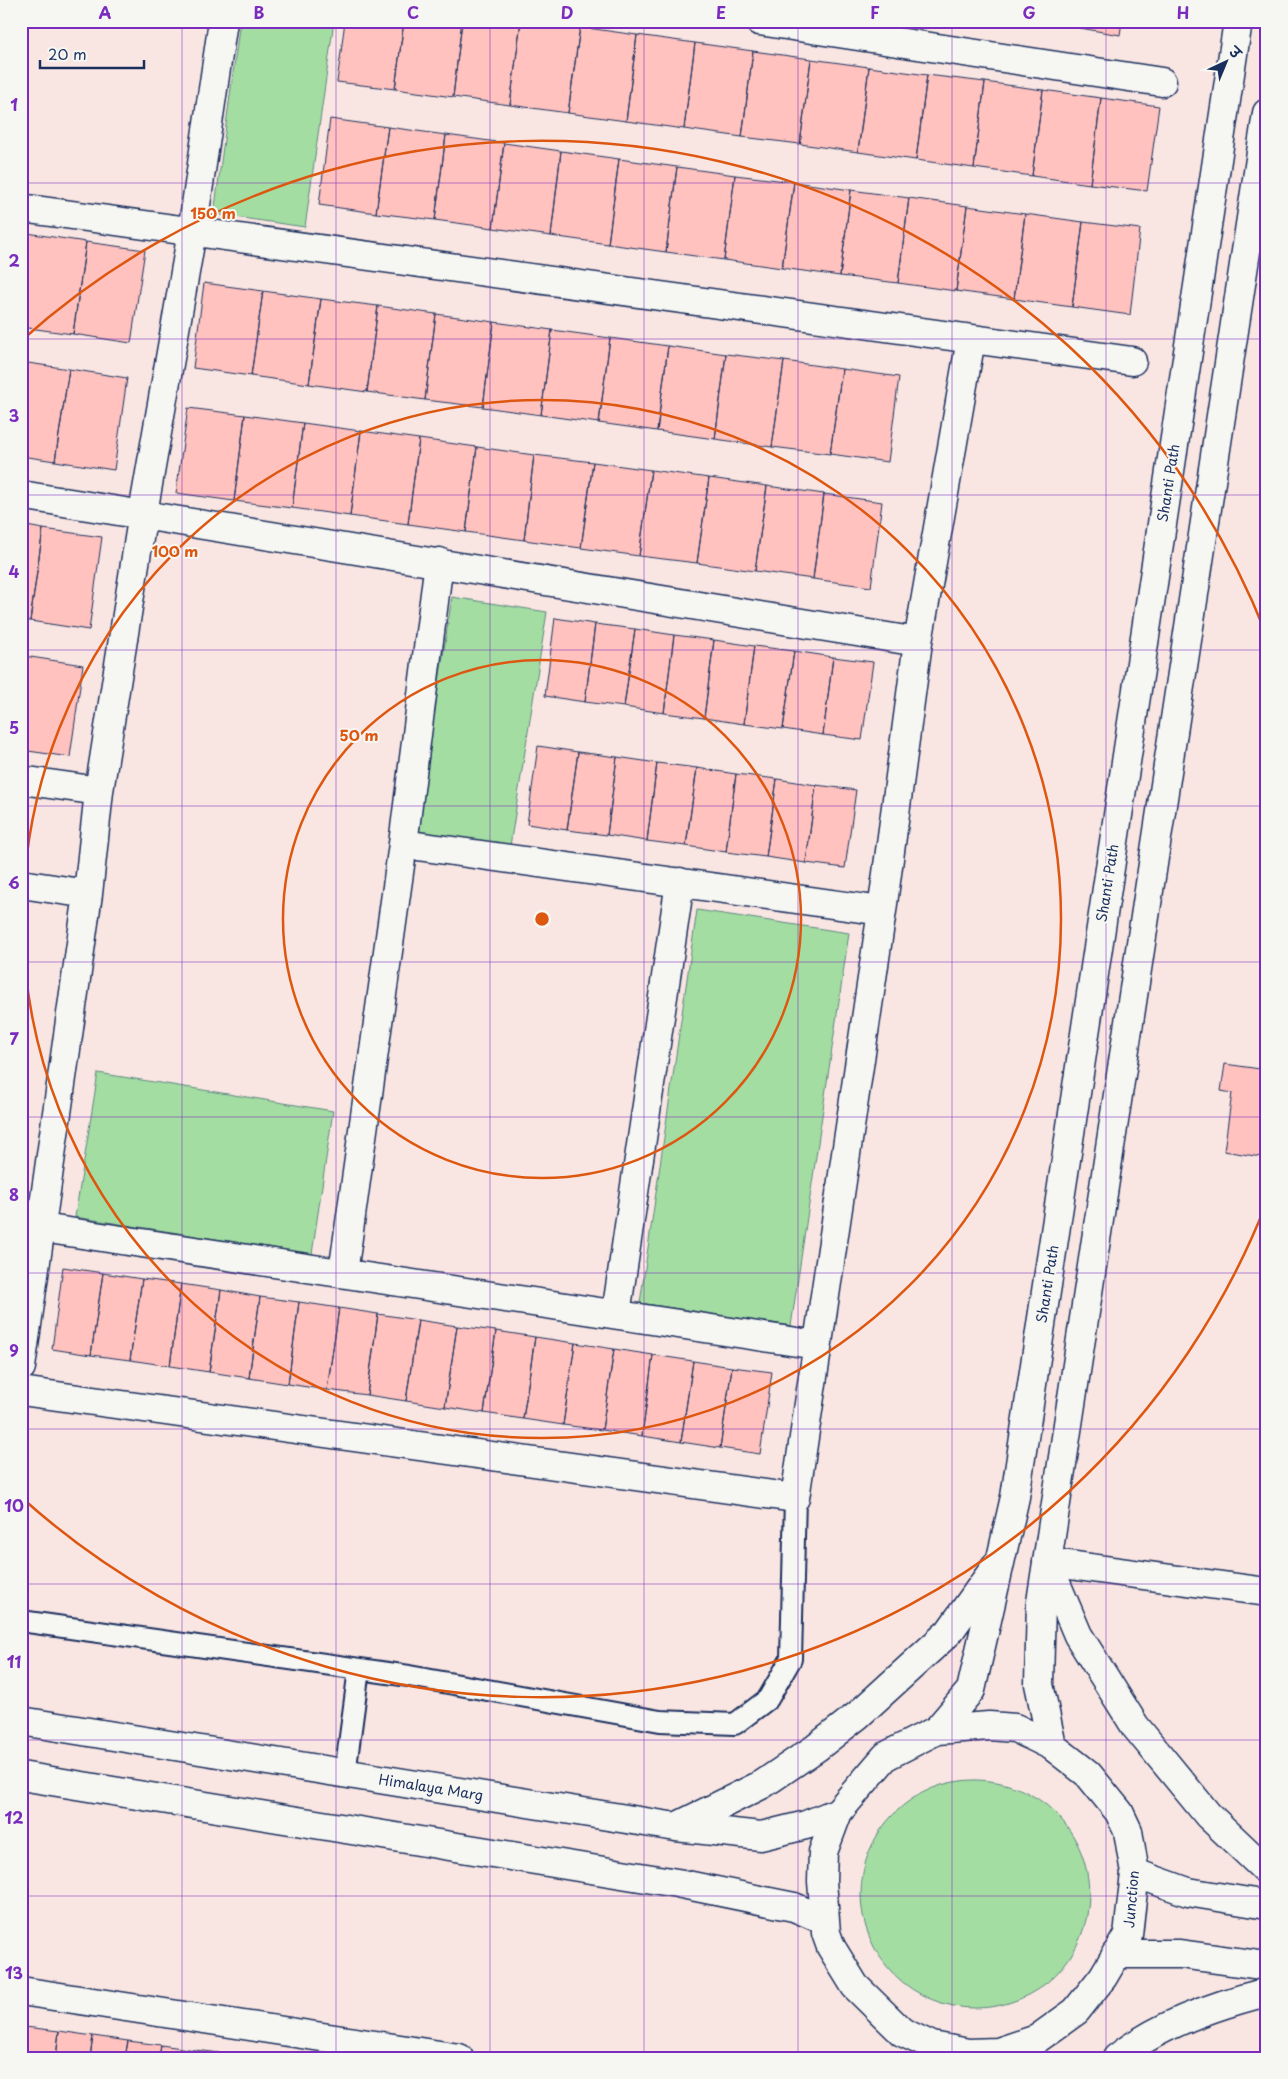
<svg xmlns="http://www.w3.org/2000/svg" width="1288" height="2079" viewBox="0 0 1288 2079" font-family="'Playpen Sans','Playpen Sans Deva',sans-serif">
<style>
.green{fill:#a3dda2;stroke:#5f8680}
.building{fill:#ffc2be;stroke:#1b2f5e}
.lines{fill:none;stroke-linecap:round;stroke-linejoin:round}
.service-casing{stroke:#1b2f5e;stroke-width:24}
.minor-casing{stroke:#1b2f5e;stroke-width:31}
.secondary-casing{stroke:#1b2f5e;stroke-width:31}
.service{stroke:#f6f6f2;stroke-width:20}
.minor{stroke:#f6f6f2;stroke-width:28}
.secondary{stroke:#f6f6f2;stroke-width:28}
.grid{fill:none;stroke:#7b2cbf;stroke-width:1;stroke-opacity:0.55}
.ring{fill:none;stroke:#de5710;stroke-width:2.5}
.labels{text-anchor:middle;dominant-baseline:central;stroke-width:4;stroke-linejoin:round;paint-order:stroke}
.street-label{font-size:14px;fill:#1b2f5e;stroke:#f6f6f2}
.centre{fill:#de5710;stroke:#f6f6f2;stroke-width:2.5}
.ring-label{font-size:15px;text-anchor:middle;font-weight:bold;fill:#de5710;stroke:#f6f6f2;stroke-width:4;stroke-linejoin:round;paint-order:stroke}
.neatline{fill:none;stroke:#7b2cbf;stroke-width:2}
.grid-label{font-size:16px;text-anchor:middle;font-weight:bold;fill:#7b2cbf}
</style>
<rect width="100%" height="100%" fill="#f9e6e2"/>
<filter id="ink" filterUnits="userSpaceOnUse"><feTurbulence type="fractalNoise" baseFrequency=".02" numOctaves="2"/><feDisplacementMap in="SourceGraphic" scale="10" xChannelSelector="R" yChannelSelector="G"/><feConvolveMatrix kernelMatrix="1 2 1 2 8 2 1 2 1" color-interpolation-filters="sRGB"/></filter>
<g filter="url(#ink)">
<path class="green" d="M240,21H334L305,227L214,214Z
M452,597L547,612L510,846L416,831Z
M697,910L849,933L791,1326L640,1303Z
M98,1073L333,1111L312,1254L75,1217Z
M861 1894a114 114 0 1 1 228 0a114 114 0 1 1-228 0Z"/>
<path class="building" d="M345,21H404L395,89L337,82Z
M404,21H462L453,97L395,89Z
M462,21H521L510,105L453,97Z
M521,21L580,27L568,113L510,105Z
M1063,21H1122L1120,35L1063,25Z
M580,27L637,35L626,121L568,113Z
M637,35L695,43L684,129L626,121Z
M695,43L753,51L742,137L684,129Z
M753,51L811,59L800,144L742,137Z
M811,59L869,67L858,152L800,144Z
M869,67L927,75L916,160L858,152Z
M927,75L985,82L974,168L916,160Z
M985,82L1043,90L1032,176L974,168Z
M1043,90L1101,98L1090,184L1032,176Z
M1101,98L1159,106L1147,191L1090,184Z
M330,119L388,127L376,213L319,205Z
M388,127L446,135L435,220L376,213Z
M446,135L504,143L493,228L435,220Z
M504,143L561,151L551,236L493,228Z
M561,151L619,159L608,244L551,236Z
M619,159L677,167L666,252L608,244Z
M677,167L735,175L724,260L666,252Z
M735,175L794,182L782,268L724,260Z
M794,182L851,190L840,276L782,268Z
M851,190L909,198L898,283L840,276Z
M909,198L967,206L956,291L898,283Z
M967,206L1025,214L1014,299L956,291Z
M1025,214L1083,222L1072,307L1014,299Z
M1083,222L1140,229L1130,315L1072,307Z
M21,232L27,233L21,276Z
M27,233L86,242L73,334L21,327V276Z
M86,242L145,250L131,343L73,334Z
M204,283L263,291L251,376L193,368Z
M263,291L321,299L309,384L251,376Z
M321,299L378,306L367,392L309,384Z
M378,306L436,314L425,400L367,392Z
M436,314L494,322L483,407L425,400Z
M494,322L552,330L541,415L483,407Z
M552,330L610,338L599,423L541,415Z
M610,338L668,346L657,431L599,423Z
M668,346L726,354L715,439L657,431Z
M726,354L784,361L772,447L715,439Z
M784,361L842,369L830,454L772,447Z
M21,362L69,369L55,461L21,456Z
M69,369L127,378L114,470L55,461Z
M842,369L899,377L888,462L830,454Z
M188,408L245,415L234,501L176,493Z
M245,415L303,423L292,508L234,501Z
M303,423L361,431L350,516L292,508Z
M361,431L419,439L408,524L350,516Z
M419,439L477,447L466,532L408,524Z
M477,447L534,455L524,540L466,532Z
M534,455L593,462L581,548L524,540Z
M593,462L651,470L639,556L581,548Z
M651,470L709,478L697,563L639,556Z
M709,478L767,486L755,571L697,563Z
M767,486L824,494L813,579L755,571Z
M824,494L882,502L871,587L813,579Z
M21,525L43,529L30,621L21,620Z
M43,529L102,537L89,630L30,621Z
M555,618L595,624L585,702L545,696Z
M595,624L635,629L624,707L585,702Z
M635,629L674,635L664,713L624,707Z
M674,635L714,640L704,718L664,713Z
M714,640L754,646L744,724L704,718Z
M754,646L794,651L783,729L744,724Z
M794,651L833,657L823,735L783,729Z
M24,656L83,665L70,757L21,750V678Z
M833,657L873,662L862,740L823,735Z
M538,746L578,752L567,830L527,824Z
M578,752L617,757L607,835L567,830Z
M617,757L657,763L647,841L607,835Z
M657,763L697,768L686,846L647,841Z
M697,768L736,774L726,852L686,846Z
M736,774L777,779L766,857L726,852Z
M777,779L816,785L806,863L766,857Z
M816,785L856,790L845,868L806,863Z
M1225,1064L1267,1070V1158L1224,1151L1232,1093L1221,1091Z
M63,1267L103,1273L91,1355L52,1349Z
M103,1273L142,1279L130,1360L91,1355Z
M142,1279L181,1284L170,1366L130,1360Z
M181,1284L221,1290L209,1372L170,1366Z
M221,1290L260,1297L249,1378L209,1372Z
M260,1297L299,1302L288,1384L249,1378Z
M299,1302L339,1308L327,1390L288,1384Z
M339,1308L378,1314L367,1395L327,1390Z
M378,1314L418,1320L406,1401L367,1395Z
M418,1320L457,1326L445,1407L406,1401Z
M457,1326L496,1331L484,1413L445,1407Z
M496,1331L535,1337L523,1419L484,1413Z
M535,1337L575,1343L563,1425L523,1419Z
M575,1343L614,1349L602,1430L563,1425Z
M614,1349L653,1355L642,1436L602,1430Z
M653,1355L693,1361L681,1442L642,1436Z
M693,1361L732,1367L720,1448L681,1442Z
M732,1367L772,1372L760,1454L720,1448Z
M21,2026L25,2027L21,2058Z
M25,2027L59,2031L56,2058H21Z
M59,2031L93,2036L90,2058H56Z
M93,2036L128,2041L125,2058H90Z
M128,2041L161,2045L159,2058H125Z
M161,2045L195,2050L194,2058H159Z
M195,2050L229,2054L228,2058H194Z"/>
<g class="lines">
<g class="service-casing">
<path id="service" d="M21,1621L409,1676L660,1721L735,1724L768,1699L791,1659L795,1498
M345,1774L359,1669"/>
</g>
<g class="minor-casing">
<path id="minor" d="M759,21L1162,82
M21,208L1132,361
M21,495L918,642
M21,780L99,791
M403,844L882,911
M21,884L88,894
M42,1228L817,1345
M343,1273L403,844L439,562
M616,1314L680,882
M21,1367L88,894L99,791L143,513L192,232L223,21
M21,1391L795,1498L882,911L918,642L971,339
M1047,1562L1267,1592
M21,1991L459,2058"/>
</g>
<g class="secondary-casing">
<path id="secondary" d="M1047,1562L1078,1635L1135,1726L1208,1815L1267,1871
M21,1721L676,1827L761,1836L806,1825L838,1812
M989,1726L1015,1728L1036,1738L1052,1746L1088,1774L1119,1812L1128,1831L1135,1873L1128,1935L1103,1977L1076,2011L1037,2039L998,2052L968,2053L932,2046L902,2032L855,1986L831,1947L826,1933L822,1881L823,1852L838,1812L886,1756L937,1730Z
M937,1730L971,1690L1015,1497L1238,21
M1052,1746L1039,1684L1041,1602L1267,113
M21,1776L677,1883L794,1907L824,1920
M676,1827L763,1784L816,1748L858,1715L949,1632L996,1566
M1135,1873L1188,1892L1267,1905
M1116,1954H1180L1267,1966
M1117,2058C1159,2024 1215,2005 1267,1992"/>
</g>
<use href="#service" class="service"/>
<use href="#minor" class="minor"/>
<use href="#secondary" class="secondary"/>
</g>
</g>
<path class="grid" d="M182,21V2058M336,21V2058M490,21V2058M644,21V2058M798,21V2058M952,21V2058M1106,21V2058M21,183H1267M21,339H1267M21,495H1267M21,650H1267M21,806H1267M21,962H1267M21,1117H1267M21,1273H1267M21,1429H1267M21,1584H1267M21,1740H1267M21,1896H1267"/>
<g class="ring">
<circle cx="542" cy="919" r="259"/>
<circle cx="542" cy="919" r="519"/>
<path d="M1266 1204A778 778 0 0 1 21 1497M21 341A778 778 0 0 1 1266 634"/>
</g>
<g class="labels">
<g class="street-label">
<text transform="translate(1168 483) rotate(-81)">Shanti Path</text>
<text transform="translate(1107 883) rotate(-81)">Shanti Path</text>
<text transform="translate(1047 1284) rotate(-81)">Shanti Path</text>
<text transform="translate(431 1787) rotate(9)">Himalaya Marg</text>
<text transform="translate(1131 1899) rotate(-85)">Junction</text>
</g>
</g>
<circle cx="542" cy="919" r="8" class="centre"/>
<g class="ring-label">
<text x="213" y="219">150 m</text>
<text x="175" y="557">100 m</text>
<text x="359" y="741">50 m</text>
</g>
<rect width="1288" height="2079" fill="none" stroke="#f6f6f2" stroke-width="55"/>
<g transform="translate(1226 62) rotate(44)" stroke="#f6f6f2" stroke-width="4" paint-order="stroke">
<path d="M0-4L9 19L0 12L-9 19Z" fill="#1b2f5e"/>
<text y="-8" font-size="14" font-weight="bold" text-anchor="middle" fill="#1b2f5e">उ</text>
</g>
<path d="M40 60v8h104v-8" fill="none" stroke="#1b2f5e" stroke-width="2.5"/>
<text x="48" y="60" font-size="15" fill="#1b2f5e" stroke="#f6f6f2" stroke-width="4" paint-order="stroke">20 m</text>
<rect x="28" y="28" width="1232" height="2024" class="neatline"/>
<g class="grid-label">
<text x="105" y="19">A</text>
<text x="259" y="19">B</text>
<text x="413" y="19">C</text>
<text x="567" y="19">D</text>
<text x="721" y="19">E</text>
<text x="875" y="19">F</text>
<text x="1029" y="19">G</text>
<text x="1183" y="19">H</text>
<text x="14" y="111">1</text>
<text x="14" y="267">2</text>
<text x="14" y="422">3</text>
<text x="14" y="578">4</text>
<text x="14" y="734">5</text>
<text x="14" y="889">6</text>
<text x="14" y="1045">7</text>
<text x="14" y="1201">8</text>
<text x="14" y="1357">9</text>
<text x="14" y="1512">10</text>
<text x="14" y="1668">11</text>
<text x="14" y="1824">12</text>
<text x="14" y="1979">13</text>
</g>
</svg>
